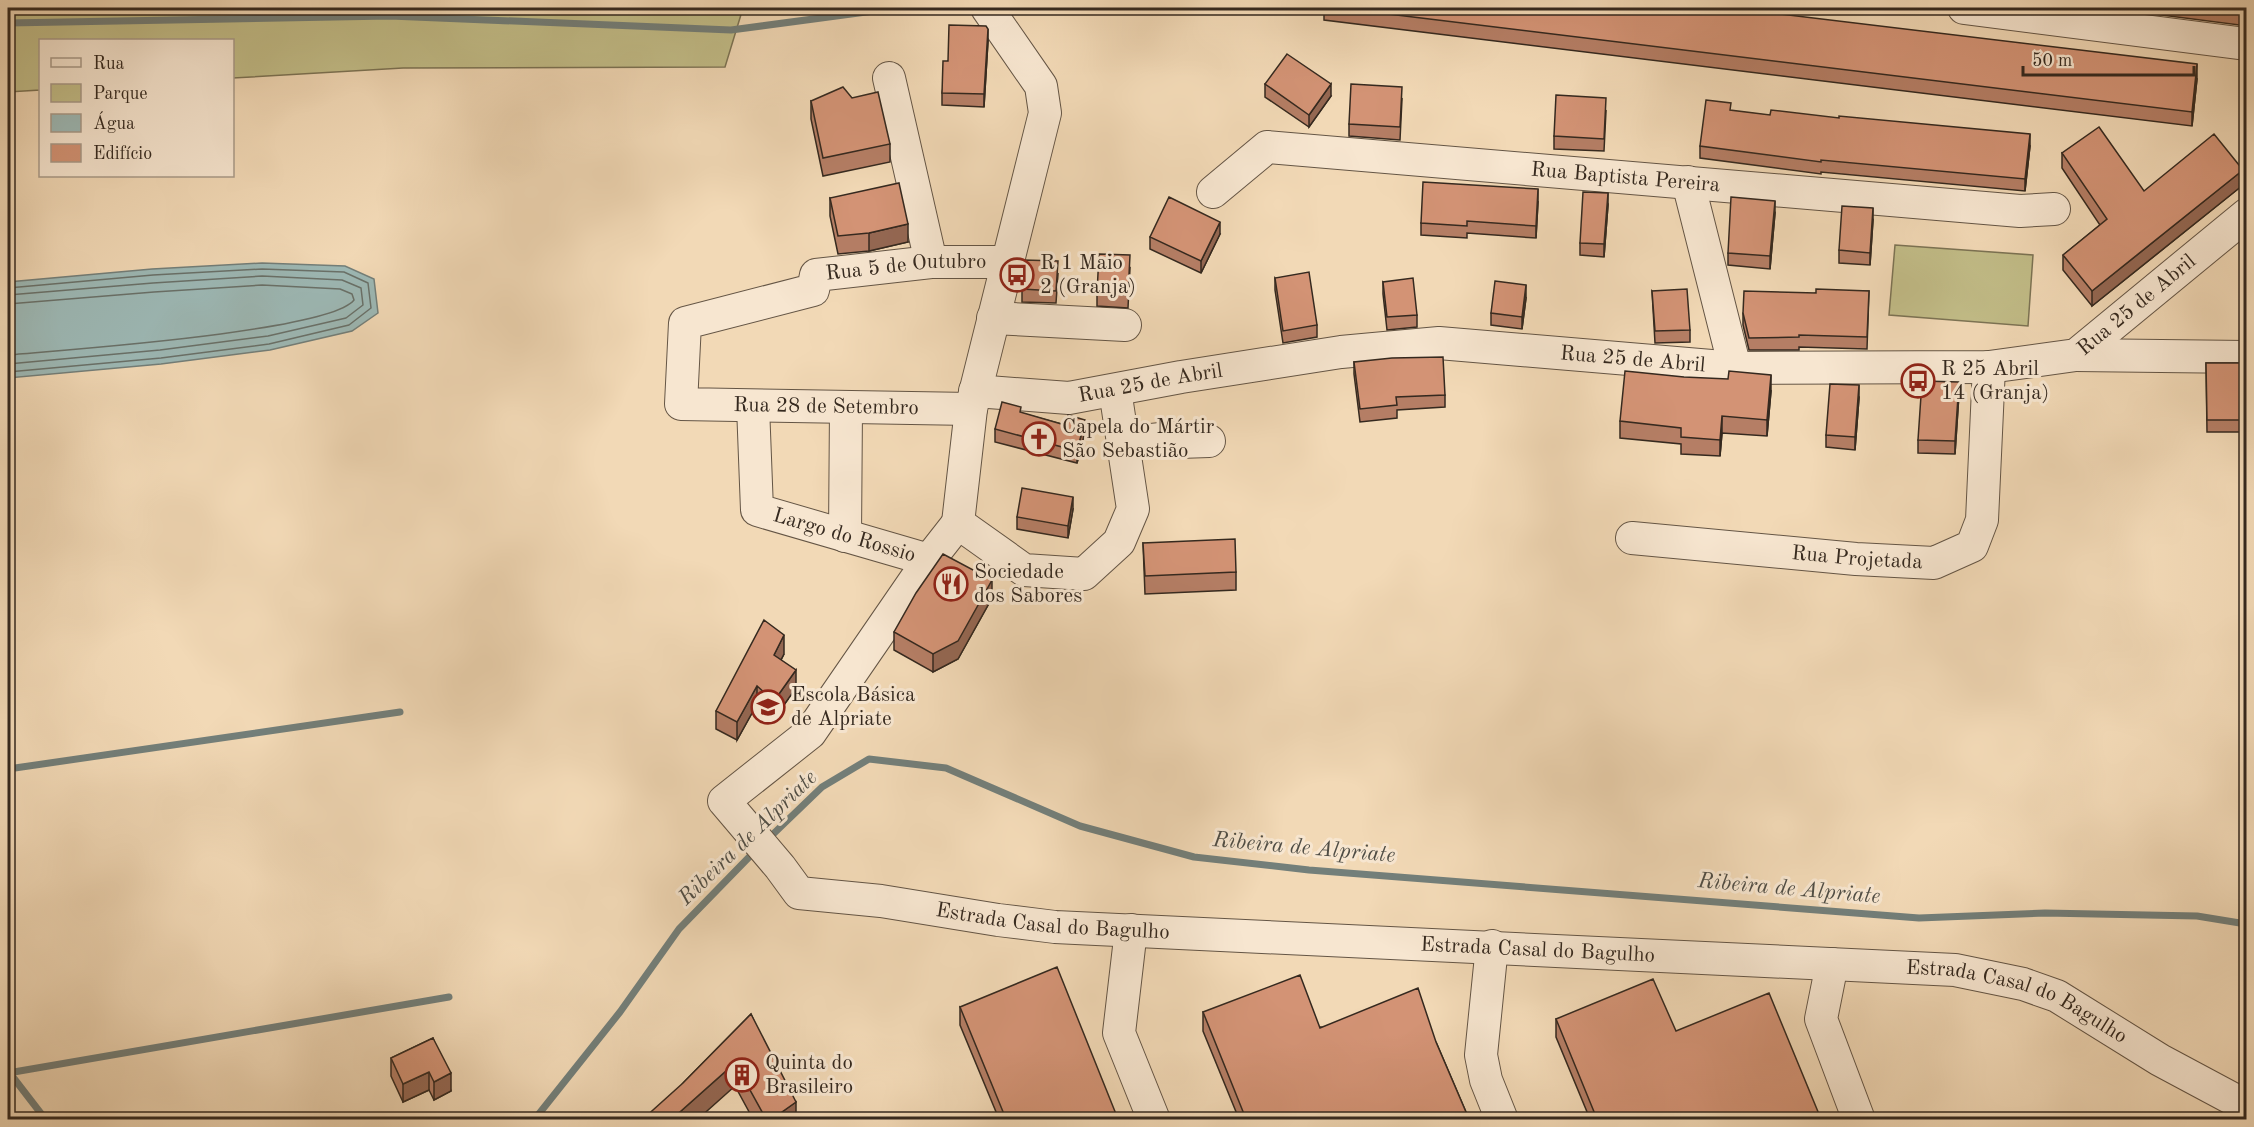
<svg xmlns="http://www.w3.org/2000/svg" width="2254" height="1127" viewBox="0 0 2254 1127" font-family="'Old Standard TT',serif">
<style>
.green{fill:#c2bd88;stroke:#7c7354;stroke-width:1.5}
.water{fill:#9db9b6;stroke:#737f7a;stroke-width:1.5}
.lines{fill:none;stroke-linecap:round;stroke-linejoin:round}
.shore{stroke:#69716a;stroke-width:1.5}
.stream{stroke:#737f7a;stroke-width:7}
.minor-casing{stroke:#645545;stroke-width:34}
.minor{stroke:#f7e6d0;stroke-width:32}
.wall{fill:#b57e65;stroke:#35291f;stroke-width:1.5}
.shaded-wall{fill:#946752;stroke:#35291f;stroke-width:1.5}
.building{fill:#d39375;stroke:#35291f;stroke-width:1.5}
.labels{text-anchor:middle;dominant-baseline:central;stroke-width:6;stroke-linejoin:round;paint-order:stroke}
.street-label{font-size:21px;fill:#35291f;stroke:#f7e6d0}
.poi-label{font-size:21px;fill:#35291f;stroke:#f7e6d0;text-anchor:start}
.water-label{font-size:22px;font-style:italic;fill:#4f4d45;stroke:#f7e6d0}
</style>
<rect width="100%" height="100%" fill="#f2d9b6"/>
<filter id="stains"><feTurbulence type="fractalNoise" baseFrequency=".00333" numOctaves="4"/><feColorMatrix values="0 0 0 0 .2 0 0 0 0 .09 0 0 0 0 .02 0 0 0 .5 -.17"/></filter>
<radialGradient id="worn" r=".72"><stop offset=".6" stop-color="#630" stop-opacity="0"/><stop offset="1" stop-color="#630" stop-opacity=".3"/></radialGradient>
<path class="green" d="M8,8H743L725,67L403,68L233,78L232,40H40V90L8,92Z
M1895,245L2033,255L2028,326L1889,315Z"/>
<path class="water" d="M262,263L345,266L374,279L378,313L352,331L270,350L161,364L8,378V282L152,269Z"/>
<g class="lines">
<path class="shore" d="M8,288L153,275L262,269L344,272L368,283L371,308L349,325L269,344L161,358L8,372
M8,295L153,283L262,276L342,280L361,288L363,305L346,318L268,336L160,350L8,364
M8,304L154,292L262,285L340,289L352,294L354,300C329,332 60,350 8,355"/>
<path class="stream" d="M8,23L390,16L731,30L896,8
M8,769L400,712
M768,839L822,787L869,759L946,768L1080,826L1194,857L1309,870L1919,918L2045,913L2197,916L2246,924
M9,1072L46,1120
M8,1073L449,997
M534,1120L620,1012L679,929L755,851"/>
<g class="minor-casing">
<g id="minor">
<path d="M1964,8L2246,44"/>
<path d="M889,78L931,262"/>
<path d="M1688,182L1735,368"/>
<path id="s1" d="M1213,192L1267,147L2020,211L2054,209"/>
<path d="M993,318L1125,325"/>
<path d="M2076,355L2246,357"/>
<path id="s2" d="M975,391L1069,398L1181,377L1341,352L1439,343L1735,368L1989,367L2076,355L2246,215"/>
<path id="s3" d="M753,406L757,510L929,560"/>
<path id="s4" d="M971,409L681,404L685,323L813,290L816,275L931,262H1008"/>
<path d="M1124,443L1170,438L1179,442L1209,441"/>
<path id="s5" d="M958,523L929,560L810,733L724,801L780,867L799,893L881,901L998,920L1055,927L1955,970L2023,984L2057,996L2160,1060L2246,1106"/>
<path d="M958,523L971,409L1045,113L1041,86L987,8"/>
<path d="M958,523L1024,570L1084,574L1119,542L1133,509L1115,390"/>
<path d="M845,536L846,408"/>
<path id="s6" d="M1632,538L1856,559L1934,563L1972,546L1982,520L1989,367"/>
<path d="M1131,930L1119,1033L1154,1120"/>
<path d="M1492,946L1481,1055L1486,1080L1502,1120"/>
<path d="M1832,964L1821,1019L1859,1120"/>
</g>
</g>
<use href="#minor" class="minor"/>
</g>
<path class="wall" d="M1324,8H1730L2197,79L2192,126L1324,20Z
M2107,8H2247V26Z
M988,41L984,107L942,105V93L948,61Z
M1265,84L1331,96L1309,127L1265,97Z
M1402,99L1400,140L1349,136V124Z
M811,101L890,144V162L823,176L811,119Z
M1606,111L1604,151L1554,149V136Z
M1731,111L2030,146L2025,191L1821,172V174L1700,158V146Z
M2062,153L2144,191L2243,185L2092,306L2063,270V255L2100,225L2062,168Z
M830,198L908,242L869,251L838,254L830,216Z
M1538,202L1536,238L1467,233V238L1421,235V223Z
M1608,205L1604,257L1580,255V243Z
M1775,213L1770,269L1728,265V253Z
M1873,220L1870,265L1839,263V250Z
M1220,234L1201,273L1150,249V237Z
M1130,268L1128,308L1097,306V293Z
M1058,274L1056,303L1022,302V289Z
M1275,278L1317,325V337L1283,343L1275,290Z
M1383,282L1417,315V327L1387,330L1383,294Z
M1652,291L1690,330V342L1655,343Z
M1869,291L1867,349L1799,347V350H1749L1743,325V313L1816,293Z
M1526,298L1522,329L1491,325V313Z
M1354,362L1445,395V407L1397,410V418L1360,422L1354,374Z
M2206,363H2247V432H2207Z
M1771,391L1767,436L1722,433L1720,456L1681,454V444L1620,438V421Z
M1959,394L1955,454L1918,453V440Z
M1859,398L1855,450L1826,447V435Z
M1021,413L1065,425L1085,432L1077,463L995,442V429Z
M1073,509L1068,538L1017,529V517Z
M1143,543L1236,572V590L1145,594Z
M992,598L958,659L933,672L894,650V632Z
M784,654L781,660L796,688L774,719L757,704L737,740L716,729V711Z
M960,1007L1118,1119H999L960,1025Z
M1203,1012L1436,1042L1469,1119H1239L1203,1031Z
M751,1014L796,1119H753L735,1086L683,1083Z
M1556,1019L1676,1031L1821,1119H1590L1556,1037Z
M433,1038L451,1091L434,1100L429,1090L403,1102L391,1076V1058Z"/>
<path class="shaded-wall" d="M988,29V41L984,107V94Z
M2197,64V79L2192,126V112Z
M1331,84V96L1309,127V115Z
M2030,134V146L2025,191V179Z
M2243,170V185L2092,306V291Z
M1538,189V202L1536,238V226Z
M1608,193V205L1604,257V244Z
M1775,201V213L1770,269V256Z
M1873,208V220L1870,265V253Z
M1220,222V234L1201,273V261Z
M908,224V242L869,251V233Z
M1526,285V298L1522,329V317Z
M1771,375V391L1767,436V420Z
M1959,382V394L1955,454V441Z
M1859,385V398L1855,450V437Z
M1722,416V433L1720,456V440Z
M1085,420V432L1077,463V451Z
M1073,497V509L1068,538V526Z
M992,580V598L958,659L933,672V654Z
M784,635V654L774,673V655Z
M796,670V688L774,719V701Z
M757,686V704L737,740V722Z
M735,1063V1086L698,1119H672Z
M429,1072V1090L403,1102V1084Z
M451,1073V1091L434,1100V1082Z
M796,1102V1119H772Z"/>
<path class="building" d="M1339,8H1730L2197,64L2192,112Z
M2198,8H2247V14Z
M949,25L986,26L988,29L984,94L942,93L943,61H948Z
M1287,54L1331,84L1309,115L1265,84Z
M1351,84L1402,87L1400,127L1349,124Z
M843,87L852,98L878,92L890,144L823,158L811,101Z
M1556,95L1606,98L1604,139L1554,136Z
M1706,100L1731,103L1730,110L1770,115L1771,110L1839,118V116L2030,134L2025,179L1821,160V162L1700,146Z
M2099,127L2144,191L2214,134L2243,170L2092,291L2063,255L2107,219L2062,153Z
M1423,182L1538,189L1536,226L1467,221V226L1421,223Z
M899,183L908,224L869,233L838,236L830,198Z
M1583,192L1608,193L1604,244L1580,243Z
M1169,197L1220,222L1201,261L1150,237Z
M1731,197L1775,201L1770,256L1728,253Z
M1842,206L1873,208L1870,253L1839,250Z
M1099,254L1130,255L1128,295L1097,293Z
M1024,260L1058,261L1056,291L1022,289Z
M1309,272L1317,325L1283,331L1275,278Z
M1413,278L1417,315L1387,317L1383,282Z
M1495,281L1526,285L1522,317L1491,313Z
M1687,289L1690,330L1655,331L1652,291Z
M1816,289L1869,291L1867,337L1799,335V337L1749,338L1743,313L1744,291L1816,293Z
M1443,357L1445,395L1396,397L1397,405L1360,409L1354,362L1392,358Z
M2206,363H2247V420H2207Z
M1625,371L1684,377L1728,379L1729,371L1771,375L1767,420L1722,416L1720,440L1681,437V428L1620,421Z
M1922,381L1959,382L1955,441L1918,440Z
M1830,384L1859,385L1855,437L1826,435Z
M1002,402L1021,407L1020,412L1065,425L1068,415L1085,420L1077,451L995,429Z
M1022,488L1073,497L1068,526L1017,517Z
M1235,539L1236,572L1145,576L1143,543Z
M943,554L992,580L958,641L933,654L894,632L916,593Z
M764,620L784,635L774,655L796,670L774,701L757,686L737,722L716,711Z
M1057,967L1118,1119H1006L960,1007Z
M1300,975L1320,1028L1418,988L1436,1042L1469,1119H1246L1203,1012Z
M1653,979L1676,1031L1769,993L1821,1119H1597L1556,1019Z
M751,1014L796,1102L772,1119H766L735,1063L672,1119H643L683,1083Z
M433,1038L451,1073L434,1082L429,1072L403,1084L391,1058Z"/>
<defs>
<g id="bus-ring" transform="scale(1.725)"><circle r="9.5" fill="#f7e6d0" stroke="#8f2418" stroke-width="1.5"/><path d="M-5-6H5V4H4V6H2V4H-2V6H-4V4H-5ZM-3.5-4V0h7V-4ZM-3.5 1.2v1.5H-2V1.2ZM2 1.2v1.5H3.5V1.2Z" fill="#8f2418"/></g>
<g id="church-ring" transform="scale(1.725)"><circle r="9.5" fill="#f7e6d0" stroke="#8f2418" stroke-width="1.5"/><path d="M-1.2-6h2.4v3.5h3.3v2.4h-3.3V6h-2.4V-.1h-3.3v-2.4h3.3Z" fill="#8f2418"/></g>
<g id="restaurant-ring" transform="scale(1.725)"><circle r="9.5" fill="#f7e6d0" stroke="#8f2418" stroke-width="1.5"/><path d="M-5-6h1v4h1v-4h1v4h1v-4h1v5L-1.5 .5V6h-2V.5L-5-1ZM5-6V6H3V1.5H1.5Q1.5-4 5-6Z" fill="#8f2418"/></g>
<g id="school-ring" transform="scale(1.725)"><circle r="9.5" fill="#f7e6d0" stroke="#8f2418" stroke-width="1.5"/><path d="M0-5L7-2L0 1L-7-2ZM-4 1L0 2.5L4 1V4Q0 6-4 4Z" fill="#8f2418"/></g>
<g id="building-ring" transform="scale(1.725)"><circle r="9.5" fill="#f7e6d0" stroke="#8f2418" stroke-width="1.5"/><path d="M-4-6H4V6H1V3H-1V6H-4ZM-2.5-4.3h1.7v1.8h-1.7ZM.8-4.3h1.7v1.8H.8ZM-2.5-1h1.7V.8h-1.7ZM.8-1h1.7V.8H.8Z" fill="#8f2418"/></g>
</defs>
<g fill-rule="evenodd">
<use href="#bus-ring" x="1017" y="275"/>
<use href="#bus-ring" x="1918" y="381"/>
<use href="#church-ring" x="1039" y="439"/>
<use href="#restaurant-ring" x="951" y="584"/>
<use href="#school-ring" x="768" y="707"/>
<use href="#building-ring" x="742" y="1075"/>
</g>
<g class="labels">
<g class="street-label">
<text stroke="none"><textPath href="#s1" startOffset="430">Rua Baptista Pereira</textPath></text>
<text stroke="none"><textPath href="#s4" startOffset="609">Rua 5 de Outubro</textPath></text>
<text stroke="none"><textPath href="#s2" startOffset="1186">Rua 25 de Abril</textPath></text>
<text stroke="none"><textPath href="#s2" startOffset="663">Rua 25 de Abril</textPath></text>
<text stroke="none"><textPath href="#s2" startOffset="177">Rua 25 de Abril</textPath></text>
<text transform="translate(826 407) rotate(1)">Rua 28 de Setembro</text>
<text stroke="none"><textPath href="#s3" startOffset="195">Largo do Rossio</textPath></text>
<text stroke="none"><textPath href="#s6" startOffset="226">Rua Projetada</textPath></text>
<text stroke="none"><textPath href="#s5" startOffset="741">Estrada Casal do Bagulho</textPath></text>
<text stroke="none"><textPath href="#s5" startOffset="1227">Estrada Casal do Bagulho</textPath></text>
<text stroke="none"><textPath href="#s5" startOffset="1713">Estrada Casal do Bagulho</textPath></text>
</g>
<g class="poi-label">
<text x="1040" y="263">R 1 Maio<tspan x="1040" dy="24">2 (Granja)</tspan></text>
<text x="1941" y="369">R 25 Abril<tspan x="1941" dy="24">14 (Granja)</tspan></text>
<text x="1062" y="427">Capela do Mártir<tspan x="1062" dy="24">São Sebastião</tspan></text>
<text x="974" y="572">Sociedade<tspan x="974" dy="24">dos Sabores</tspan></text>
<text x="791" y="695">Escola Básica<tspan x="791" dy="24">de Alpriate</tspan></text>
<text x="765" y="1063">Quinta do<tspan x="765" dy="24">Brasileiro</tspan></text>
</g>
<g class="water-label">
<text transform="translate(748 838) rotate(-44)">Ribeira de Alpriate</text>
<text transform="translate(1304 848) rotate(5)">Ribeira de Alpriate</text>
<text transform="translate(1789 889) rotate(5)">Ribeira de Alpriate</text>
</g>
</g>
<rect width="2254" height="1127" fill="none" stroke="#f2d9b6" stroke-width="30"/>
<rect x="9" y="9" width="2236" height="1109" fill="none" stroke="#35291f" stroke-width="3"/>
<rect x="15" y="15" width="2224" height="1097" fill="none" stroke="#35291f" stroke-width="1.5"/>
<rect x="39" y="39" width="195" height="138" fill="#f7e6d0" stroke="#a99a89" stroke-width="1.5"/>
<rect x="51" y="58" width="30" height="9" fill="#f7e6d0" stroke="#a99a89" stroke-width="1.5"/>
<text x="93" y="69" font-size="18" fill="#35291f">Rua</text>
<rect x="51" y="84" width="30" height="18" fill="#c2bd88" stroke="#a99a89" stroke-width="1.5"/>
<text x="93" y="99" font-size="18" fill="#35291f">Parque</text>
<rect x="51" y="114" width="30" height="18" fill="#9db9b6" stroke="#a99a89" stroke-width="1.5"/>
<text x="93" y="129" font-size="18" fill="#35291f">Água</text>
<rect x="51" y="144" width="30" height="18" fill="#d39375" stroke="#a99a89" stroke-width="1.5"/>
<text x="93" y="159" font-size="18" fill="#35291f">Edifício</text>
<path d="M2023 66v9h171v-9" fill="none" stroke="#35291f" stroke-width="3"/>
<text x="2032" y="66" font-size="18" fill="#35291f" stroke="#f7e6d0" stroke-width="4.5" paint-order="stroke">50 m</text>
<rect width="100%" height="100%" filter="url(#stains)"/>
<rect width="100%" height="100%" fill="url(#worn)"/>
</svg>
